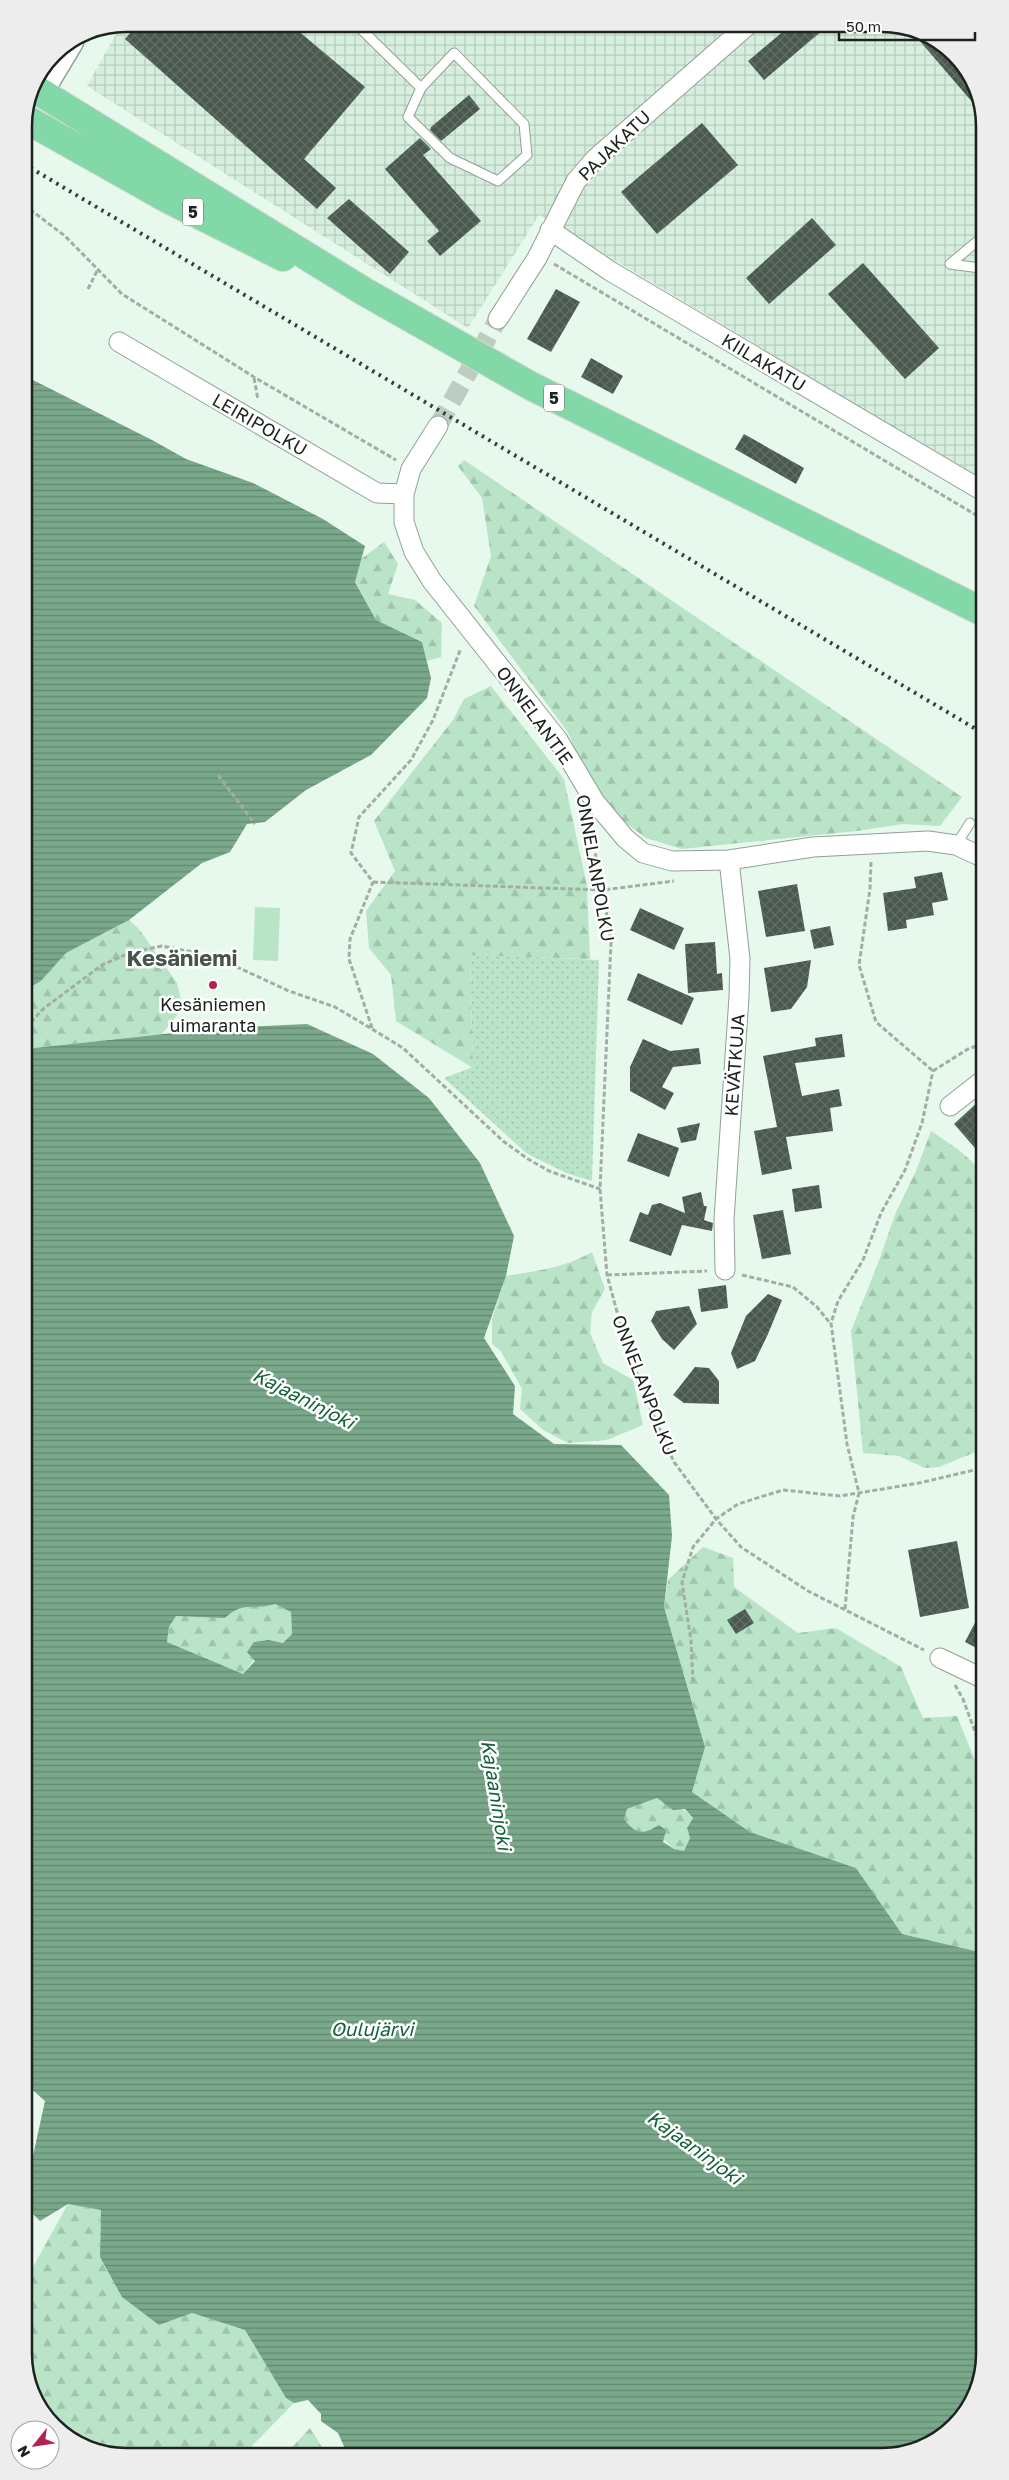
<svg xmlns="http://www.w3.org/2000/svg" width="1009" height="2480" viewBox="0 0 1009 2480" font-family="'Golos Text',sans-serif">
<style>
.industrial{fill:url(#industrial-grid)}
.grass{fill:url(#grass-dots)}
.forest{fill:url(#forest-firs)}
.pitch{fill:#bae4c8}
.water{fill:url(#water-rules);fill-rule:evenodd}
.building{fill:url(#building-cross-hatch)}
.lines{fill:none;stroke-linecap:round;stroke-linejoin:round}
.minor-tunnel{stroke:#becdc3;stroke-width:19;stroke-dasharray:19 9;stroke-linecap:butt}
.service-casing{stroke:#91a196;stroke-width:11}
.minor-casing{stroke:#91a196;stroke-width:21}
.tertiary-casing{stroke:#91a196;stroke-width:25}
.trunk-casing{stroke:#d6d7d6;stroke-width:30}
.path{stroke:#a1aea4;stroke-width:3;stroke-dasharray:5 2.5;stroke-linecap:butt}
.service{stroke:#fff;stroke-width:9}
.minor{stroke:#fff;stroke-width:19}
.tertiary{stroke:#fff;stroke-width:22}
.trunk{stroke:#82d8a6;stroke-width:28}
.rail{stroke:#373e39;stroke-width:4;stroke-dasharray:2.5 5;stroke-linecap:butt}
.poi-dot{fill:#b22256;stroke:#fff;stroke-width:2}
.labels{text-anchor:middle;dominant-baseline:central;stroke-width:5;stroke-linejoin:round;paint-order:stroke}
.shield{fill:#fff;stroke:#606462;stroke-width:1}
.shield-label{font-size:16px;font-weight:bold;fill:#1c221e}
.street-label{font-size:18px;fill:#1c221e;stroke:#fff}
.poi-label{font-size:18px;fill:#1c221e;stroke:#fff}
.water-label{font-size:19px;font-style:italic;fill:#14623a;stroke:#fff}
.district-label{font-size:22px;font-weight:bold;fill:#46554b;stroke:#fff}
.rim{fill:none;stroke:#1c221e;stroke-width:2.5}
</style>
<defs>
<pattern id="industrial-grid" width="8" height="8" patternUnits="userSpaceOnUse" patternTransform="scale(1.25)"><rect width="8" height="8" fill="#d6eedd"/><path d="M0 4h8M4 0v8" fill="none" stroke="#b7ccbd"/></pattern>
<pattern id="grass-dots" width="8" height="8" patternUnits="userSpaceOnUse" patternTransform="scale(1.25)"><rect width="8" height="8" fill="#bae4c8"/><path d="M2 2h.1M6 6h.1" fill="none" stroke="#9fc3ab" stroke-width="1.8" stroke-linecap="round"/></pattern>
<pattern id="forest-firs" width="22" height="20" patternUnits="userSpaceOnUse" patternTransform="scale(1.25)"><rect width="22" height="20" fill="#bae4c8"/><path d="M5 1l3.5 6h-7zM16 11l3.5 6h-7z" fill="#9fc3ab"/></pattern>
<pattern id="water-rules" width="6" height="5" patternUnits="userSpaceOnUse" patternTransform="scale(1.25)"><rect width="6" height="5" fill="#79a88a"/><path d="M0 2.5h6" fill="none" stroke="#628870"/></pattern>
<pattern id="building-cross-hatch" width="8" height="8" patternUnits="userSpaceOnUse" patternTransform="scale(1.25)"><rect width="8" height="8" fill="#4a594f"/><path d="M0 0l8 8M0 8l8-8" fill="none" stroke="#616d65"/></pattern>
</defs>
<rect width="100%" height="100%" fill="#e7f8ec"/>
<path class="industrial" d="M127,24H889L945,45L980,94L981,479L539,215L468,328L87,86L121,25Z"/>
<path class="grass" d="M470,954L599,960L592,1181L566,1173L526,1153L444,1078L473,1067Z"/>
<path class="forest" d="M464,460L962,797L940,826L903,824L857,831L682,849L646,838L623,821L590,779L567,731L474,606L491,556L482,498L458,466Z
M384,542L398,564L388,594L415,600L442,623L441,657L427,661L422,642L376,620L355,581L361,559Z
M491,686L564,779L587,886L590,959L470,955L473,1068L396,1021L391,975L369,948L366,911L395,871L374,821L453,720L464,699Z
M129,920L139,929L177,983L183,1008L162,1034L34,1048L26,1053V989L41,981L66,953Z
M931,1131L959,1150L982,1171L983,1449L939,1467L925,1468L899,1456L863,1453L851,1331L877,1266L896,1212L916,1171Z
M592,1252L605,1289L592,1312L590,1333L603,1363L633,1380L643,1425L607,1440L568,1443L543,1430L520,1409L522,1389L501,1351L492,1344V1319L506,1276C536,1271 565,1268 592,1252Z
M703,1547L733,1558L734,1587L798,1633L836,1628L901,1667L923,1718L957,1716L984,1782V1953L902,1934L856,1868L750,1832L692,1792L705,1746L664,1607L668,1580Z
M275,1604L291,1612L292,1634L284,1643L269,1640L243,1674L167,1642L169,1627L176,1616C199,1617 221,1610 245,1607C256,1605 264,1608 275,1604Z
M657,1798C670,1811 679,1802 693,1818L687,1828L690,1838L684,1852L674,1849L652,1829C638,1834 632,1830 623,1819L627,1809Z
M68,2204L101,2210L100,2257L159,2325L192,2313L245,2330L286,2398L294,2403L243,2455L120,2456L64,2435L29,2386V2274Z
M310,2428L327,2455H285Z"/>
<path class="pitch" d="M255,907L280,908L278,961L253,960Z"/>
<path class="water" d="M25,376L152,440L186,459L253,483L323,519L365,546L355,582L376,620L422,642L431,678L427,698L371,755L306,790L265,822L247,824L230,852L202,863L129,920L66,953L41,981L26,989Z
M307,1024L373,1054L429,1098L480,1163L514,1236L506,1276L484,1338L515,1386L513,1414L554,1444L621,1445L669,1495L672,1536L664,1607L705,1747L692,1792L750,1832L856,1868L902,1934L984,1953L985,2353L964,2416L915,2451L348,2455L338,2433L321,2421V2414L308,2400L294,2403L286,2398L245,2330L192,2313L159,2325L122,2297L100,2257L101,2210L68,2204L40,2221L29,2210V2174L45,2101L28,2086L26,1053L34,1048L220,1028ZM275,1604L291,1612L292,1634L283,1643L269,1640L254,1642L247,1652L255,1661L243,1674L167,1642L169,1627L176,1616L225,1618C244,1600 253,1611 275,1604ZM657,1798L673,1810L685,1809L693,1818L687,1828L690,1838L684,1851L674,1849L663,1842L666,1830L659,1825C643,1835 635,1834 624,1819L627,1809Z"/>
<path class="building" d="M138,24H290L365,87L304,159L336,188L317,209L125,39Z
M792,24H830L764,80L748,61Z
M913,33L945,45L980,94V98L973,103Z
M469,95L480,109L441,141L430,130L431,127Z
M702,123L738,165L657,234L621,192Z
M420,138L431,149L423,155L481,221L440,256L427,241L439,231L385,169Z
M349,199L409,252L390,274L327,218Z
M812,218L836,245L769,304L746,278Z
M863,263L939,348L905,379L828,294Z
M556,289L580,302L551,352L527,339Z
M591,358L623,376L613,394L581,377Z
M744,434L804,468L796,484L735,449Z
M942,872L948,900L932,903L934,915L906,920L907,928L888,931L883,893L916,888L914,877Z
M797,884L805,931L766,937L758,891Z
M640,908L684,928L674,950L630,930Z
M830,926L834,945L814,949L810,930Z
M715,942L717,974L722,973L723,990L688,993L685,944Z
M811,960L807,987L791,1009L771,1012L764,968Z
M638,973L694,998L682,1025L627,1000Z
M842,1034L845,1057L795,1063L802,1096L839,1089L842,1106L830,1108L833,1131L786,1137L792,1169L762,1175L754,1131L777,1127L763,1056L816,1046L815,1038Z
M643,1039L670,1051L699,1048L701,1064L673,1067L662,1087L674,1093L665,1110L630,1091V1067Z
M982,1098V1156L954,1124Z
M700,1123L696,1140L681,1143L677,1128Z
M638,1133L679,1148L669,1177L627,1161Z
M819,1185L822,1208L795,1212L792,1189Z
M701,1192L704,1206H707L704,1220L713,1223L712,1231L682,1225L671,1256L629,1241L640,1212L648,1215L652,1205L660,1203L685,1213L682,1197Z
M783,1210L791,1254L762,1259L753,1215Z
M726,1285L728,1308L701,1312L698,1289Z
M768,1294L782,1300L768,1334L755,1361L737,1369L731,1353L746,1316Z
M689,1306L697,1324L674,1350L662,1339L651,1321L656,1311Z
M695,1367L709,1368L719,1381V1404L684,1403L673,1395Z
M957,1541L969,1608L920,1617L908,1550Z
M983,1607L984,1629V1652L965,1642Z
M745,1609L754,1623L736,1634L727,1620Z"/>
<g class="lines">
<path class="minor-tunnel" d="M438,426L498,319"/>
<g class="service-casing">
<path id="service" d="M356,24L421,88
M454,53L524,124L527,155L498,181L450,158L408,117L421,88Z
M980,239L950,264L980,268
M956,845L970,823"/>
</g>
<g class="minor-casing">
<path id="minor" d="M550,230L610,271L981,490
M498,319L537,258L576,181L595,159L749,24
M119,342L377,493L404,494
M438,426L411,469L404,494V522L414,552L432,581L558,740L595,802L625,838L643,853L672,861L729,860L813,847L928,841L956,845L982,857
M950,1106L982,1081
M725,1270L724,1219L739,997L740,959L729,860
M940,1658L984,1679"/>
</g>
<g class="tertiary-casing">
<path id="tertiary" d="M42,92L72,42"/>
</g>
<g class="trunk-casing">
<path id="trunk" d="M32,87L365,292L531,386L981,611
M24,118L166,198L283,257"/>
</g>
<path class="path" d="M24,205L65,236L122,294L254,377L396,460
M554,264L981,518
M88,289L98,269
M254,378L258,400
M218,775L255,824
M589,824L603,890L611,942L600,1189L607,1275L625,1341L648,1403L674,1462L716,1519L741,1547L808,1591L924,1650
M871,862L870,889L859,965L876,1022L933,1071
M373,882L603,890L674,881
M26,1028L43,1009L102,965L132,952L162,946L213,956L289,991L335,1007L372,1029L403,1048L503,1141L528,1159L549,1171L600,1189
M372,1028L349,959L350,939L373,882L351,853L359,817L411,760L433,720L461,648
M933,1071L968,1049L982,1044
M607,1275L707,1271
M742,1275L793,1287L817,1307L830,1323
M845,1609L853,1517L859,1493L847,1444L831,1323L838,1301L863,1260L881,1213L905,1170L922,1123L933,1071
M693,1682L691,1641L682,1582L693,1547L716,1519L738,1504L783,1490L840,1496L919,1483L983,1468
M955,1685L963,1699L984,1756"/>
<use href="#service" class="service"/>
<use href="#minor" class="minor"/>
<use href="#tertiary" class="tertiary"/>
<use href="#trunk" class="trunk"/>
<path class="rail" d="M24,164L981,732"/>
</g>
<circle class="poi-dot" cx="213" cy="985" r="5"/>
<g class="labels">
<g class="shield">
<rect x="183" y="198.5" width="20" height="27" rx="4"/>
<rect x="544" y="384.5" width="20" height="27" rx="4"/>
</g>
<g class="shield-label">
<text x="193" y="212">5</text>
<text x="554" y="398">5</text>
</g>
<g class="street-label">
<text transform="translate(614 145) rotate(-44)">PAJAKATU</text>
<text transform="translate(764 362) rotate(31)">KIILAKATU</text>
<text transform="translate(260 424) rotate(30)">LEIRIPOLKU</text>
<text transform="translate(535 715) rotate(54)">ONNELANTIE</text>
<text transform="translate(596 868) rotate(80)">ONNELANPOLKU</text>
<text transform="translate(734 1065) rotate(-86)">KEVÄTKUJA</text>
<text transform="translate(645 1385) rotate(69)">ONNELANPOLKU</text>
</g>
<g class="poi-label">
<text x="213" y="1004">Kesäniemen<tspan x="213" dy="21">uimaranta</tspan></text>
</g>
<g class="water-label">
<text transform="translate(304 1398) rotate(27)">Kajaaninjoki</text>
<text transform="translate(497 1795) rotate(81)">Kajaaninjoki</text>
<text x="372" y="2028">Oulujärvi</text>
<text transform="translate(695 2147) rotate(36)">Kajaaninjoki</text>
</g>
<g class="district-label">
<text x="182" y="957">Kesäniemi</text>
</g>
</g>
<path d="M0 0H1009V2480H0ZM126 32H882A94 94 0 0 1 976 126V2354A94 94 0 0 1 882 2448H126A94 94 0 0 1 32 2354V126A94 94 0 0 1 126 32Z" fill="#ededed" fill-rule="evenodd"/>
<path class="rim" d="M126 32H882A94 94 0 0 1 976 126V2354A94 94 0 0 1 882 2448H126A94 94 0 0 1 32 2354V126A94 94 0 0 1 126 32Z"/>
<g transform="translate(35 2445) rotate(240)"><circle r="24" fill="#ffffff" stroke="#a4a7a5"/>
<path d="M0-4L9 19L0 12L-9 19Z" fill="#b22256"/>
<text y="-8" font-size="14" font-weight="bold" text-anchor="middle" fill="#1c221e">N</text>
</g>
<path d="M839 32v8h136v-8" fill="none" stroke="#1c221e" stroke-width="2.5"/>
<text x="846" y="32" font-size="15" fill="#1c221e" stroke="#ffffff" stroke-width="4" paint-order="stroke">50 m</text>
</svg>
